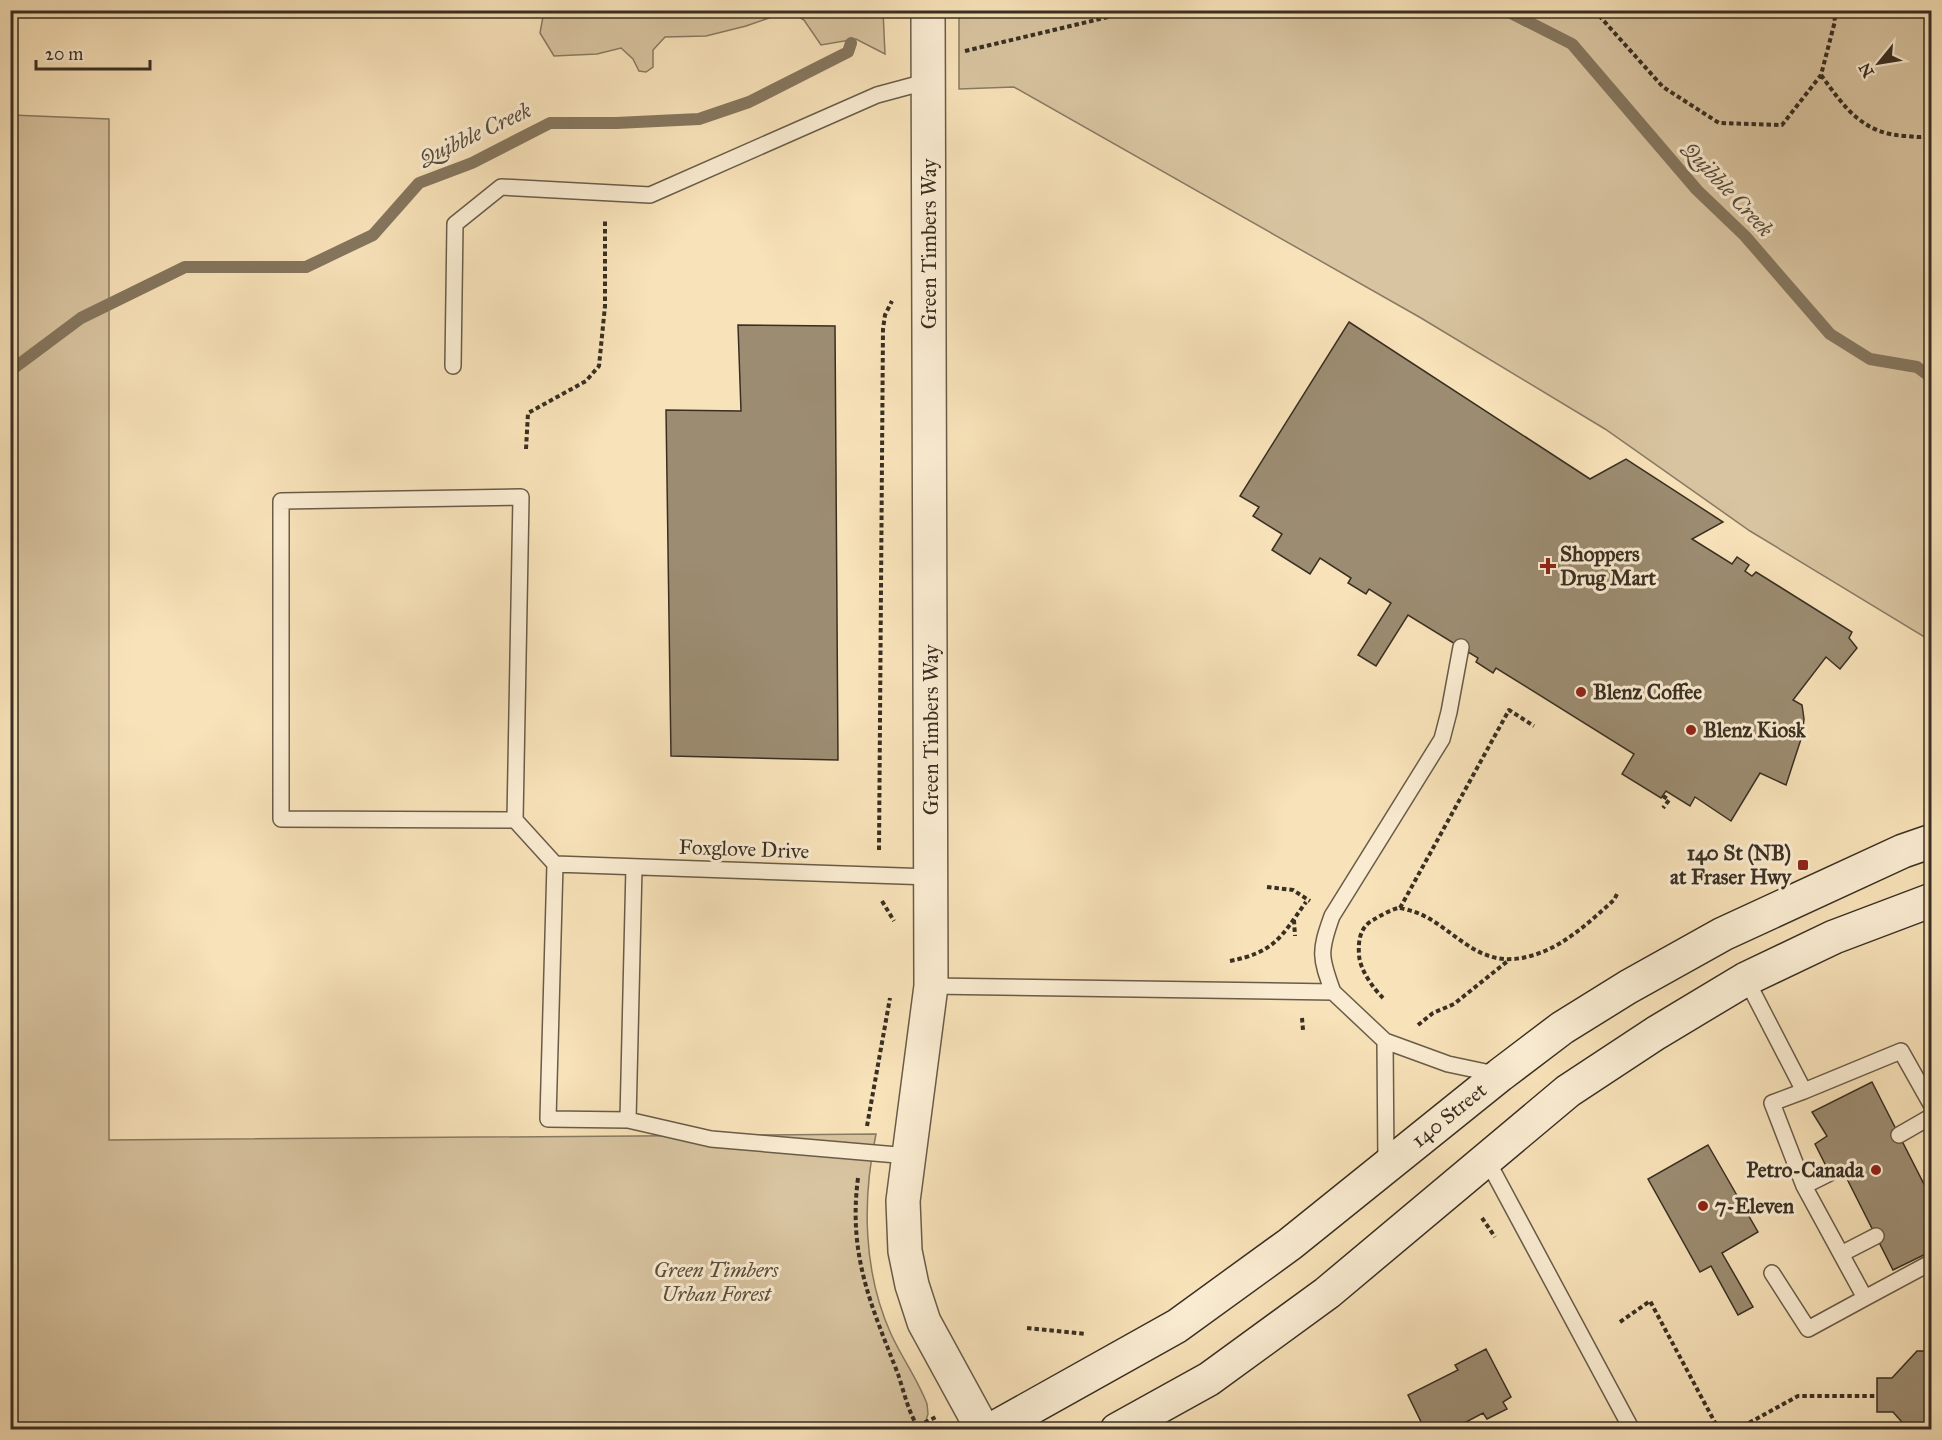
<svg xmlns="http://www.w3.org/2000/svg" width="1942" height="1440" viewBox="0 0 1942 1440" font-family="'IM FELL Great Primer',serif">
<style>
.green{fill:#d8c4a0;stroke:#887a62;stroke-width:1.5}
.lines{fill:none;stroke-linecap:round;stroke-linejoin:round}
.stream{stroke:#85765e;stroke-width:12}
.building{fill:#9c8c71;stroke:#392f23;stroke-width:1.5}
.service-casing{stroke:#695c48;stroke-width:18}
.tertiary-casing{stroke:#695c48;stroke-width:36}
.secondary-casing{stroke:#392f23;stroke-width:36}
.path{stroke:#392f23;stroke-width:4;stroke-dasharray:4.5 3;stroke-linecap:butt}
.service{stroke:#faecd2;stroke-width:15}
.tertiary{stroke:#faecd2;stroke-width:33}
.secondary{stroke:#faecd2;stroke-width:33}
.poi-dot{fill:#8f2418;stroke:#faecd2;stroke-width:2}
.labels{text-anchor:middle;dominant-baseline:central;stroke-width:6;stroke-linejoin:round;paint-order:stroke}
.street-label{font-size:21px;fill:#392f23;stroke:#faecd2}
.poi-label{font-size:21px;font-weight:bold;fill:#392f23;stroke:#faecd2;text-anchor:start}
.park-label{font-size:21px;font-style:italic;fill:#594d3c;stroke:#faecd2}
.water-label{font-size:22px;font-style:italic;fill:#584c3c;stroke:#faecd2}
</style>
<rect width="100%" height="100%" fill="#f8e2b9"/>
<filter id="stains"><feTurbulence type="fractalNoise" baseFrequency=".00333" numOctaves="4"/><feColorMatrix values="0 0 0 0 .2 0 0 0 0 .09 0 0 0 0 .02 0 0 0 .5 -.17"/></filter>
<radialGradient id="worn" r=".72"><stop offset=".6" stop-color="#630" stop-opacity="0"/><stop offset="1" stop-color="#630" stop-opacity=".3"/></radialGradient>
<path class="green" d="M544,11H883L885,54L856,39L821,45L804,20L789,11L746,26L706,36L665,37L653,50V67L646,72L639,71L633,59L621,48L597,54L554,56L540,33Z
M959,11H1931V641L1750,531L1605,429L1421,318L1014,87L959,89Z
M11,115L109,119V1140L876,1134C862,1200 863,1272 891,1334C902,1358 918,1380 927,1404L928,1414L923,1430H11Z"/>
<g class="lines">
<path class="stream" d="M1505,10L1572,44L1697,190L1745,236L1830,334L1870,359L1917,367L1932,378
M10,371L81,318L185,267H306L373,235L419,183L472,163L550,123H616L699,119L749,102L848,52L851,43"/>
</g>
<path class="building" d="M1349,322L1590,479L1626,459L1723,522L1692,539L1732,564L1737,557L1749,565L1745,571L1752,576L1756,572L1852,632L1849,638L1857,648L1840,669L1826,657L1793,700L1802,705L1804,719L1802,736L1786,785L1760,773L1731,821L1695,797L1690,806L1666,791L1661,798L1622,774L1634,754L1496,668L1493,673L1476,662L1478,658L1408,615L1376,666L1358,655L1391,603L1369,589L1366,594L1348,583L1351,578L1320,558L1310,574L1272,550L1282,534L1253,516L1259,507L1240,496Z
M738,325L835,326L838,760L671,756L666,410L741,411Z
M1872,1082L1932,1200V1251L1893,1270L1842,1169L1831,1176L1815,1144L1827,1136L1812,1112Z
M1708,1145L1758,1232L1722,1253L1753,1307L1738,1315L1711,1266L1700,1272L1648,1179Z
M1486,1349L1511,1397L1503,1402L1507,1409L1487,1419L1483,1413L1451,1430H1425L1408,1395L1458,1370L1455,1365Z
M1917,1351H1932V1430H1909L1893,1412H1877V1378H1892Z"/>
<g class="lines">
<g class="service-casing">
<path id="service" d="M453,366L455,224L501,187L650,195L877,95L929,81
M515,820L281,819V501L521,497L515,820L555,864L548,1119L628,1120L711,1139L909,1156
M555,864L931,877
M1746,979L1804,1091L1901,1051L1932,1106
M931,986L1333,992L1385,1041L1448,1064L1500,1075
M1333,992C1320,957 1319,952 1332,916L1442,739L1449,712L1461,647
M1385,1041L1386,1164
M1804,1091L1772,1103L1804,1186L1865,1298L1932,1262
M628,1120L634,867
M1899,1135L1932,1116
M1487,1160L1632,1430
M1804,1186L1830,1173
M1841,1254L1876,1236
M1772,1273L1808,1329L1865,1298"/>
</g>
<g class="tertiary-casing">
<path id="tertiary" d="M928,10L931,986L903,1201L905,1251L912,1285L924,1322L983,1430"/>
</g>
<g class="secondary-casing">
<path id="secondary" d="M991,1430L1177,1326L1290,1244L1500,1075L1562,1028L1628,987L1723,934L1903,851L1932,841
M1117,1430L1209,1379L1327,1293L1568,1091L1656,1033L1746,979L1834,937L1932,900"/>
</g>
<path class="path" d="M1594,10L1663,87L1719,123L1782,125L1821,75L1835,21L1833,10
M965,51L1138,10
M1821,75C1845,108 1863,135 1908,136C1916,137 1924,138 1932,135
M526,449L528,413L586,381L599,366L605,306V220
M1663,796L1669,800L1663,808
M879,850L883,329L885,315L892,301
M1267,887L1293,890L1310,901
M882,901L894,921
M1400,908L1509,710L1534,726
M1294,920L1295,936
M1230,961C1275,952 1281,937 1306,902
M1383,998C1373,988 1360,970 1359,955C1358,941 1360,927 1373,920C1380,916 1390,910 1398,908C1402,908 1408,910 1412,911C1448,922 1471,962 1513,959C1554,956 1585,926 1614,900L1618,892
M1302,1018L1303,1030
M1418,1025L1433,1013L1454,1004L1509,960
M867,1126L890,998
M858,1178C848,1255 871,1305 898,1374C904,1392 909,1415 920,1430
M1482,1218L1495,1237
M1620,1322L1650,1301L1719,1430
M1027,1328L1086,1334
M918,1426L936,1417
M1736,1430L1798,1396H1877"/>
<use href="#service" class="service"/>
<use href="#tertiary" class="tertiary"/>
<use href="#secondary" class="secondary"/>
</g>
<g class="poi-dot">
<path d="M1545 557h6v6h6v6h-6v6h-6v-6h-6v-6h6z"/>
<circle cx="1581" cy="692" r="6"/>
<circle cx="1691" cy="730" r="6"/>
<rect x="1797" y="859" width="12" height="12" rx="3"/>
<circle cx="1876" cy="1170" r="6"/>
<circle cx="1703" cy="1206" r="6"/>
</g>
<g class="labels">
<g class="street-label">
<text transform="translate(929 244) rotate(-90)">Green Timbers Way</text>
<text transform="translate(931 730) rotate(-90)">Green Timbers Way</text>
<text transform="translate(744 849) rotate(2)">Foxglove Drive</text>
<text transform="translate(1449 1115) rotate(-39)">140 Street</text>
</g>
<g class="poi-label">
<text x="1560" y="554">Shoppers<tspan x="1560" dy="24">Drug Mart</tspan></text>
<text x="1593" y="692">Blenz Coffee</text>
<text x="1703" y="730">Blenz Kiosk</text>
<text x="1791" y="853" text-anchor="end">140 St (NB)<tspan x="1791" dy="24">at Fraser Hwy</tspan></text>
<text x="1864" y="1170" text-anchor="end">Petro-Canada</text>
<text x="1715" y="1206">7-Eleven</text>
</g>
<g class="park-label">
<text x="716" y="1270">Green Timbers<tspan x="716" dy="24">Urban Forest</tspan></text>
</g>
<g class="water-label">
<text transform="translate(475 134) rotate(-25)">Quibble Creek</text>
<text transform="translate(1728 189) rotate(47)">Quibble Creek</text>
</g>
</g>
<rect width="1942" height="1440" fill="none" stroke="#f8e2b9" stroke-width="36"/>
<rect x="12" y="12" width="1918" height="1416" fill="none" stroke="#392f23" stroke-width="3"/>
<rect x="18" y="18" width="1906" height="1404" fill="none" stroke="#392f23" stroke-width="1.5"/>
<g transform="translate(1879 63) rotate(240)" stroke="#faecd2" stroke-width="4.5" paint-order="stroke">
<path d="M0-4.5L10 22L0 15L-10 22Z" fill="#392f23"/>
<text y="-9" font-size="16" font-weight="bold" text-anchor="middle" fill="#392f23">N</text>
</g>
<path d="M36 60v9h114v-9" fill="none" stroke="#392f23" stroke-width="3"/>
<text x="45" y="60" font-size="18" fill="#392f23" stroke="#faecd2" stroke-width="4.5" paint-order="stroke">20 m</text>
<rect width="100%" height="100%" filter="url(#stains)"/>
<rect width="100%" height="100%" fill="url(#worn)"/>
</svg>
